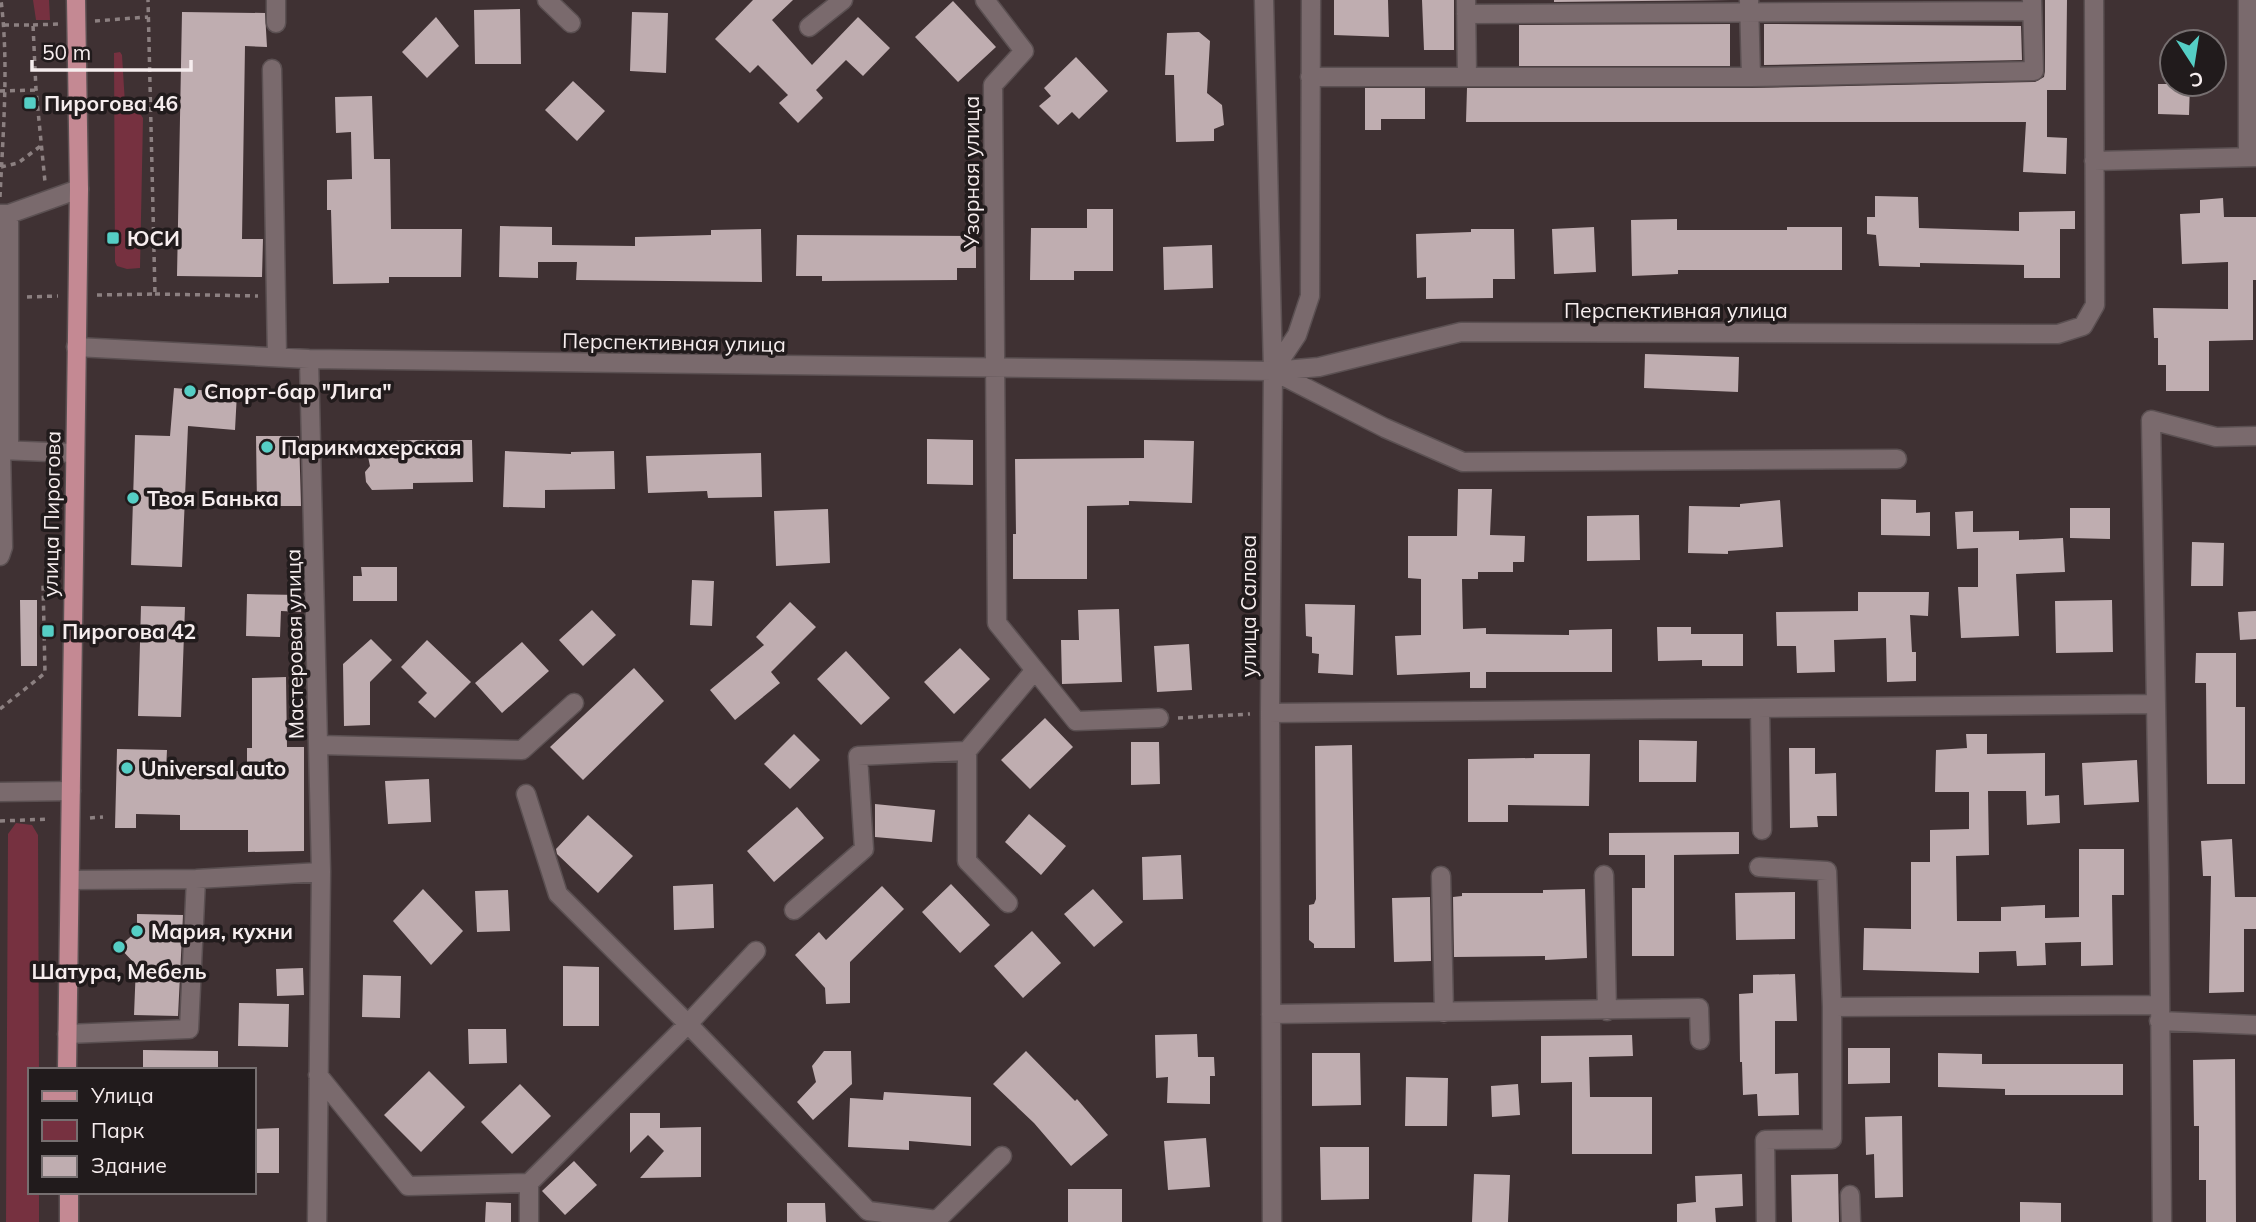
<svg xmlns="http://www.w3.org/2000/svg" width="2256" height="1222" viewBox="0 0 2256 1222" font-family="Mulish,sans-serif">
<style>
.green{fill:#763140}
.building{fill:#bfadb0}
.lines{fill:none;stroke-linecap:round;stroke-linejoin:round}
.minor-casing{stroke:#5b5052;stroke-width:21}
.major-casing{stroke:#5b5052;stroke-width:21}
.path{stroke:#8c8081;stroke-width:3.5;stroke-dasharray:5 5;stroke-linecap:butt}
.minor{stroke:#7a6a6d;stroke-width:18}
.major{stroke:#c48993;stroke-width:18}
.poi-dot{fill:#55cec5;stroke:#211b1c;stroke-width:2.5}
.labels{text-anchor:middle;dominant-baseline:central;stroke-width:7;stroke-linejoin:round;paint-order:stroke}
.poi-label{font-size:21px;font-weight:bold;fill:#f6edee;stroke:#211b1c;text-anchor:start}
.street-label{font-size:21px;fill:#f6edee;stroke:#211b1c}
</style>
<rect width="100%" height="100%" fill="#3f3133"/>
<path class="green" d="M33,0H49L50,20H36Z
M120,52L122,55L125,104L139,112L143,118L140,268L127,269L117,266L115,262L114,53Z
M16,823L32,825L38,835L39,1070H30V1192H39V1222H6L8,834Z"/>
<path class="building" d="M753,0H793L772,20L812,65L858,17L890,48L863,76L846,60L816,90L823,98L798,123L779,103L788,95L758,65L750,73L715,39Z
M1334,0H1388L1389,37L1334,35Z
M1422,0H1454V50H1424Z
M1554,0H1730L1554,2Z
M2045,0H2067L2066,90H2047V137L2067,138L2066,174L2023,172L2026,122H1466L1467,88H1751L2035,82L2044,77L2045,71Z
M953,1L996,47L958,82L915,37Z
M520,9L521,64H475L474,10Z
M182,12L265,13L267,47L245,46L242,239H263L262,277L177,276Z
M632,12L668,13L666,73L630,71Z
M436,17L459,46L427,78L402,52Z
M1730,24V66H1519V25Z
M1764,24L2021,26L2022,60L1764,65Z
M1199,32L1210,41L1207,93L1222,105L1224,125L1214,129V141L1176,142L1174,75H1165L1167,33Z
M1076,57L1108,91L1079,119L1072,112L1058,125L1039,106L1051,96L1044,88Z
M573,81L605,111L577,141L545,110Z
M2158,84H2190L2189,115L2158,114Z
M1365,88H1425V119H1381V130H1365Z
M372,96L374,159H390L391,229H462L461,277H389V283L333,284L331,210H327V180L352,179L351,132L336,133L335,97Z
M1875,196L1918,197L1919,228L2019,231V212L2075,211V229H2060V278H2024V265L1920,263V267L1879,266L1876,235L1867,234V217H1875Z
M2223,198L2224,217H2256V280H2253V340L2209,341V391H2166V365H2158V338H2154L2153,308L2228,309V262L2182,264L2180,214L2200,213V200Z
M1087,209H1113V271H1074V280H1030L1031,228H1087Z
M1677,219V230H1787V227H1842V270H1678V274L1632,276L1631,220Z
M500,226L552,227V245L635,246V237L711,235V230L761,229L762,282L576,280L577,262H538V278L499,277Z
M1594,227L1596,272L1554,274L1552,229Z
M1471,229H1514L1515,279H1493V298L1426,299V277L1417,278L1416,234L1471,232Z
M797,235L976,236V268H957V280L822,281V276H796Z
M1212,245L1213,288L1164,290L1163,247Z
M1645,354L1739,357L1738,392L1644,388Z
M174,388L237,393L235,430L188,426L182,567L131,565L135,435L170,436Z
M256,436H299L301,506H257Z
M927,439L973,440V485L927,484Z
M413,440H472L473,482L413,483V489L372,490L366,482L365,472L370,466L367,452L375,444L386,441Z
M1144,440L1194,441L1192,503L1129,501V505L1087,506V579H1013V534H1016L1015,459L1144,458Z
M505,451L571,454V452L614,451L615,489L545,490V508L503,507Z
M761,453L762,497L708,498L707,491L648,493L646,456Z
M1458,489H1492L1490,535L1525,536L1524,562H1513V572H1478V579H1462L1463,629L1486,628V634L1569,635V630L1612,629V672H1486V688H1470V672L1397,675L1395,636L1421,635V579L1408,578V536H1457Z
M1881,499L1916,500V513L1930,512V536L1881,535Z
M1780,500L1783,547L1728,551V554L1688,553L1689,506L1740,507V504Z
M2070,508H2110V539L2070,538Z
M828,509L830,563L776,566L774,511Z
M1973,511V532L2019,531V540L2063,538L2065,572L2016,574L2019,636L1961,638L1958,587H1978V548L1957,549L1955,512Z
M1639,515L1640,560L1587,561V516Z
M2192,542L2224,543L2223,586H2191Z
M361,567H397V601H353V576H362Z
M692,580L714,581L712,626L690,625Z
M1858,592H1929L1928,616L1910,615L1912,652H1916V681L1887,682L1886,638L1834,640L1835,672L1797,673L1796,646H1777L1776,612L1858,611Z
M247,594L301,595V612L281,611L280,637L246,636Z
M20,600H37V666H21Z
M2112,600L2113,652L2056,653L2055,601Z
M790,602L816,627L771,672L780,683L735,720L710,690L764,645L756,637Z
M1305,604L1355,605L1353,675L1318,673L1319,654L1312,653V637L1306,636Z
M141,606L185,607L181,717L138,716Z
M1119,609L1122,682L1062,684L1061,640H1079L1078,610Z
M592,610L616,635L583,666L559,640Z
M2256,611V639L2240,640L2238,612Z
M1657,627H1691V634H1743V666H1702V660L1658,661Z
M371,639L392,660L370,682V725L344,726L343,664Z
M427,640L471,682L435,718L418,702L427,693L401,667Z
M522,642L549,671L502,713L475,683Z
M1189,644L1192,690L1157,692L1154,646Z
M960,648L990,679L954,714L924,682Z
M846,651L890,698L861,725L817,679Z
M2196,653H2236V707H2245V784H2207L2206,683H2195Z
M634,668L664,701L583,780L550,747Z
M286,677L287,747H304V851L248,852V830H180V815L136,814V828H115L117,749L167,750L166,771H247V748H252V678Z
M1045,718L1073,747L1030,789L1001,760Z
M794,734L820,760L790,789L764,764Z
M1966,734H1987V754L2045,753V796L2059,795L2060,823L2027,825L2026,791H1988L1989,855L1956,856L1957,921H2001V907L2045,905V918L2079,917V849H2124V895H2112L2113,965L2081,966V942L2045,943L2046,965L2017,966L2016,951L1979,952V973L1863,970L1864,928L1911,929V862H1930V830L1969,829V792H1935L1936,750L1967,748Z
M1639,740L1697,741L1696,782H1639Z
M1131,742H1159L1160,784L1131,785Z
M1352,745L1355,948H1314V944L1309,940V905L1314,904L1316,899L1315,746Z
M1789,748H1815V774L1836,773L1837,816H1817L1818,827L1790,828Z
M1534,754H1590L1589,806L1508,805V822H1468V759L1534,758Z
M2137,760L2139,802L2084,805L2082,763Z
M429,779L431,822L388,824L385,781Z
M875,804L935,810L932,842L875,837Z
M797,807L824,838L774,882L747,851Z
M1029,814L1066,846L1041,875L1005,842Z
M588,815L633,856L598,893L557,854L556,849Z
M1739,832V854L1674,855V956H1632V888H1645V855H1609V833Z
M2232,839L2235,897H2256V929H2244V992L2209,993L2211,876H2203L2201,841Z
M1181,855L1183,899L1143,900L1142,857Z
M713,884L714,928L674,930L673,886Z
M951,884L990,925L960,953L922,912Z
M882,886L904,909L850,962V1003L826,1004L825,988L795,955L819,932L826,940Z
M423,889L463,931L431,965L393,921Z
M1093,889L1123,922L1094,947L1064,914Z
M1585,889L1587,958L1545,960V956L1454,957L1453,897L1462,896V893H1543V890Z
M508,890L510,931L477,932L475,891Z
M1795,892V939L1736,940L1735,893Z
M1430,897L1431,961L1394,962L1392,898Z
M137,914L183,915L178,1016L134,1015L136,965L119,947L137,931Z
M1032,931L1061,963L1023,998L994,966Z
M563,966L599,967V1026H563Z
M303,968L304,995L277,996L276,969Z
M1795,974L1797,1021H1775V1074L1798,1073L1799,1115L1758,1116L1757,1094L1743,1095L1742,1062H1740L1739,994L1753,993V975Z
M363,975L401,976L400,1018L362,1017Z
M239,1003L289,1004L288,1047L238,1046Z
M468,1029H506L507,1063L469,1064Z
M1197,1034L1198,1057H1214L1215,1076H1210V1104L1167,1103L1168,1077L1156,1078L1155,1035Z
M1632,1035L1633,1056L1589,1057L1590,1097H1652V1154H1572V1082L1541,1083V1036Z
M1848,1048H1890V1083L1848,1084Z
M143,1050L218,1051V1070H143Z
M824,1051H851L852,1084L813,1120L797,1102L816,1082L812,1066Z
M1026,1051L1075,1101L1077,1099L1108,1135L1071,1166L1034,1123L993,1084Z
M1312,1053H1360L1361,1105L1312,1106Z
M1938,1053L1982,1054V1064H2123V1095H2005V1089L1938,1087Z
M2235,1059L2236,1222H2206V1180H2199V1126H2194L2193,1060Z
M429,1071L465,1107L421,1152L384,1115Z
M1406,1077L1448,1078L1447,1126H1405Z
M520,1084L551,1116L512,1154L481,1122Z
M1518,1084L1520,1115L1492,1117L1491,1086Z
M884,1092L971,1097V1146L909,1141V1150L848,1147L850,1098L883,1100Z
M630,1113H660V1128L701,1127V1177L640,1178L664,1151L648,1135L630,1153Z
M1902,1116L1903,1197L1875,1198L1874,1154L1866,1155L1865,1117Z
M279,1128V1173H254V1129Z
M1206,1138L1210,1187L1168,1190L1164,1141Z
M1320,1147H1369V1199L1321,1200Z
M574,1161L597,1185L565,1215L542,1191Z
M1474,1174L1510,1175L1508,1222H1472Z
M1742,1174L1743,1206L1715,1208L1716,1222H1677V1204L1696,1202L1695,1176Z
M1838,1174L1839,1222H1792L1791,1175Z
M1068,1189H1122V1222H1068Z
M486,1202L511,1203V1222H485Z
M2020,1202L2061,1203V1222H2020Z
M787,1203H825L826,1222H787Z"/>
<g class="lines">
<g class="minor-casing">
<path id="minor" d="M547,0L571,23
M1264,0L1273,371L1270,713L1272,1222
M1466,0L1467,76
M1749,0L1751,77
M1466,14L2032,11
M276,23V0
M809,27L843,0
M272,69L277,357
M1310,77H1751L2034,71L2032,0
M2248,157V0
M2094,161L2256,157
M0,214H9L79,189
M76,347L309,359L1273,371L1319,367L1461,332L2058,334L2083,326L2095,305L2094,0
M309,359L321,872L317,1222
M1273,371L1385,428L1463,462L1897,459
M1273,371L1297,335L1310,296L1311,0
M0,450L74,453
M9,450V214
M0,556L3,547L1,450
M1035,670L1076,721L1159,718
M1760,708L1762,830
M1270,713L2155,704
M319,745L522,750L574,703
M967,751V861L1008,903
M0,792L71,791
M526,794L558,894L688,1024L868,1211L937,1220
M1759,867L1827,871L1832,1007L2159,1005
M1604,875L1607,1011
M1441,876L1444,1013
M70,880L196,879L321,872
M794,910L864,849L858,756L967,751L1035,670L997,623L993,85L1024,51L985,0
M1271,1014L1699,1008L1700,1040
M2159,1021L2256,1025
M67,1034L189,1029L196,879
M318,1075L408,1186L529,1183L688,1024L756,951
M529,1183V1222
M1850,1195L1851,1222
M937,1220L1002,1156
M1766,1222L1765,1140L1832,1139V1007
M2162,1222L2159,876L2151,420L2216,437L2256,436"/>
</g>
<g class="major-casing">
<path id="major" d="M67,1070L79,189L76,0
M69,1192V1222"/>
</g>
<path class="path" d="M95,21L148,17
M4,25H33L36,90L45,182
M33,25L59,24
M0,91L36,90
M1,167L18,163L42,145
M0,197C3,132 9,65 1,0
M155,294L258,296
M97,295L155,294L148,0
M27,297L58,296
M0,709L45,673L43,583
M1178,718L1250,714
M90,818L103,817
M0,821L50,819"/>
<use href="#minor" class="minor"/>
<use href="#major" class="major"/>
</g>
<g class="poi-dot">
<rect x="23" y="96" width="14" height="14" rx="3.5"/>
<rect x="106" y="231" width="14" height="14" rx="3.5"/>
<circle cx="190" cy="391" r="7"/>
<circle cx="267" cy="447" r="7"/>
<circle cx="133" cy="498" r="7"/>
<rect x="41" y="624" width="14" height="14" rx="3.5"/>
<circle cx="127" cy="768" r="7"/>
<circle cx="137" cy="931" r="7"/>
<circle cx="119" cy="947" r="7"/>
</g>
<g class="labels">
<g class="poi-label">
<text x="44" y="103">Пирогова 46</text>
<text x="127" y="238">ЮСИ</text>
<text x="204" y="391">Спорт-бар "Лига"</text>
<text x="281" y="447">Парикмахерская</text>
<text x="147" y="498">Твоя Банька</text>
<text x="62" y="631">Пирогова 42</text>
<text x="141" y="768">Universal auto</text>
<text x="151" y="931">Мария, кухни</text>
<text x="119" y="971" text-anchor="middle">Шатура, Мебель</text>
</g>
<g class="street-label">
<text transform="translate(971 172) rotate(-90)">Узорная улица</text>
<text x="1676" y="310">Перспективная улица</text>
<text transform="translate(674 342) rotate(1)">Перспективная улица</text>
<text transform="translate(51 514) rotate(-89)">улица Пирогова</text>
<text transform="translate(1248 606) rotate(-90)">улица Салова</text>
<text transform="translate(294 644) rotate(-91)">Мастеровая улица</text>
</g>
</g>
<rect x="28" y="1068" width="228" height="126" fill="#211b1c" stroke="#766f70" stroke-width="2"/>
<rect x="42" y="1091" width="35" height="10" fill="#c48993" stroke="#766f70" stroke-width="2"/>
<text x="91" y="1103" font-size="21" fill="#f6edee">Улица</text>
<rect x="42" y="1120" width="35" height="21" fill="#763140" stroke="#766f70" stroke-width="2"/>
<text x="91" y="1138" font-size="21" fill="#f6edee">Парк</text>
<rect x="42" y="1156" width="35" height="21" fill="#bfadb0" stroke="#766f70" stroke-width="2"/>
<text x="91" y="1173" font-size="21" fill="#f6edee">Здание</text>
<g transform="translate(2193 63) rotate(168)"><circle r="33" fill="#211b1c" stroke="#766f70" stroke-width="2"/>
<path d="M0-5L12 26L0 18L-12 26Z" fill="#55cec5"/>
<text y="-10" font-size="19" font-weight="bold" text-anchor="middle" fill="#f6edee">С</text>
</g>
<path d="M32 60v10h159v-10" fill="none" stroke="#f6edee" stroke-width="3.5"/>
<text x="42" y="60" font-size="21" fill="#f6edee" stroke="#211b1c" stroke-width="5" paint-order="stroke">50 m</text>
</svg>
